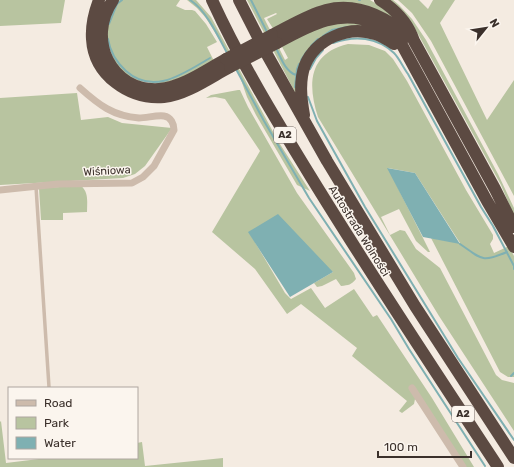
<svg xmlns="http://www.w3.org/2000/svg" width="514" height="467" viewBox="0 0 514 467" font-family="Rubik,sans-serif">
<style>
.green{fill:#b8c4a0}
.water{fill:#7fb0b2}
.lines{fill:none;stroke-linecap:round;stroke-linejoin:round}
.stream{stroke:#7fb0b2;stroke-width:2}
.service{stroke:#cdbbac;stroke-width:3.5}
.minor{stroke:#cdbbac;stroke-width:7}
.motorway{stroke:#5c4a42;stroke-width:12}
.motorway-bridge{stroke:#5c4a42;stroke-width:12}
.labels{text-anchor:middle;dominant-baseline:central;stroke-width:3;stroke-linejoin:round;paint-order:stroke}
.shield{fill:#fbf5ee;stroke:#756b66;stroke-width:1}
.shield-label{font-size:10px;font-weight:bold;fill:#3b302b}
.street-label{font-size:11px;fill:#3b302b;stroke:#fbf5ee}
</style>
<rect width="100%" height="100%" fill="#f4ebe1"/>
<path class="green" d="M0,0H65L61,23L0,26Z
M117,0H180L176,6L185,10H192L195,11L206,24L217,42L207,47L214,61L190,75L161,84L139,81L123,73L116,65L106,38L111,9Z
M187,0H196L211,17L278,141L310,191L297,185L256,115L247,97L239,74L227,52L206,18L197,8Z
M247,0H370L385,9L402,25L381,12L274,30L267,19L277,14L276,13L264,18L285,60L288,58L281,45L322,25L353,21L376,31L318,42L298,98Z
M388,0H393L399,5L412,19L426,40L498,174L514,208V216L501,185L418,34L405,14Z
M398,0H419L428,9L433,0H455L440,23L487,120L514,80V196L431,41L412,13Z
M348,44L369,45L385,51L393,59L407,81L466,190L493,235V239L490,244L494,253L509,246L514,256V377H508L500,372L431,238L460,243L415,173L388,168L430,252H428L416,241L399,209L381,217L390,235L400,230L405,231L416,249L440,268L496,375L502,380L514,383V431L439,316L318,117C307,84 309,53 348,44Z
M238,90H240L248,107L297,193L354,273L356,279C351,285 349,285 341,286L336,279L322,286L317,287L314,283L333,272L249,232L285,293L291,299L311,288L325,308L354,289L373,317L377,315L432,398L474,467H465L415,399L414,404L402,413L399,411L407,401L352,356L357,348L301,304L287,314L255,269L212,232L260,151L225,99L215,97L206,98L211,95Z
M77,93L81,120L108,117L122,123L172,128L145,166L135,174L123,178L0,185V98Z
M81,186C89,192 87,203 87,212L63,213V220H41L39,188Z
M1,421L6,463L47,458H137V443L142,442L145,466L223,458V467H0V422Z"/>
<path class="water" d="M387,168L415,173L460,244L423,237Z
M278,214L333,272L290,297L248,232Z"/>
<g class="lines">
<path class="stream" d="M190,0C206,10 218,36 227,53
M251,0L267,32
M359,0H360
M109,24L117,4L122,0
M323,36L332,30L347,27
M108,39C110,52 116,62 126,71C154,96 184,73 210,58
M333,43C355,35 377,37 394,53C399,58 403,67 408,74L481,207L493,226L514,266V269
M311,46L318,39
M276,48C281,58 285,71 296,75
M301,60L307,51
M236,69L264,121L309,198L391,319L409,349L485,466
M310,69L316,58L323,50
M295,87L297,69L299,64
M308,97L317,121L365,207L458,358L514,440
M460,244C482,259 481,263 507,252
M511,376L514,373"/>
<path class="service" d="M36,187L49,387"/>
<path class="minor" d="M0,190L58,184L132,183L143,177L154,166L174,130C174,124 171,117 164,116C156,115 147,118 139,118C113,116 99,105 80,88
M412,388L463,467"/>
<path class="motorway" d="M99,0C94,13 91,25 92,39C94,75 129,100 164,97C186,95 211,77 230,67
M113,0C86,39 111,92 159,89C183,87 206,70 226,59
M212,0C240,61 276,120 311,177C371,275 435,371 498,467
M239,0L265,51L327,161L415,306L514,458
M380,0C396,10 408,23 414,41L495,189L514,227
M272,35C290,26 307,15 326,10C358,2 386,17 409,37
M277,43C308,26 341,7 376,24C386,29 396,35 402,45L487,201L514,247
M304,115C301,98 299,81 305,65C316,39 348,25 375,34C382,36 388,40 394,44"/>
<path class="motorway-bridge" d="M226,59L272,35
M230,67L277,43"/>
</g>
<g class="labels">
<g class="shield">
<rect x="274" y="127" width="22" height="16" rx="3"/>
<rect x="452" y="406" width="22" height="16" rx="3"/>
</g>
<g class="shield-label">
<text x="285" y="135">A2</text>
<text x="463" y="414">A2</text>
</g>
<g class="street-label">
<text transform="translate(107 171) rotate(-3)">Wiśniowa</text>
<text transform="translate(359 231) rotate(58)">Autostrada Wolności</text>
</g>
</g>
<rect x="8" y="387" width="130" height="72" fill="#fbf5ee" stroke="#aea6a0"/>
<rect x="16" y="400" width="20" height="6" fill="#cdbbac" stroke="#aea6a0"/>
<text x="44" y="407" font-size="12" fill="#3b302b">Road</text>
<rect x="16" y="417" width="20" height="12" fill="#b8c4a0" stroke="#aea6a0"/>
<text x="44" y="427" font-size="12" fill="#3b302b">Park</text>
<rect x="16" y="437" width="20" height="12" fill="#7fb0b2" stroke="#aea6a0"/>
<text x="44" y="447" font-size="12" fill="#3b302b">Water</text>
<g transform="translate(486 28) rotate(60)" stroke="#fbf5ee" stroke-width="3" paint-order="stroke">
<path d="M0-3L7 15L0 10L-7 15Z" fill="#3b302b"/>
<text y="-6" font-size="11" font-weight="bold" text-anchor="middle" fill="#3b302b">N</text>
</g>
<path d="M378 451v6h93v-6" fill="none" stroke="#3b302b" stroke-width="2"/>
<text x="384" y="451" font-size="12" fill="#3b302b" stroke="#fbf5ee" stroke-width="3" paint-order="stroke">100 m</text>
</svg>
